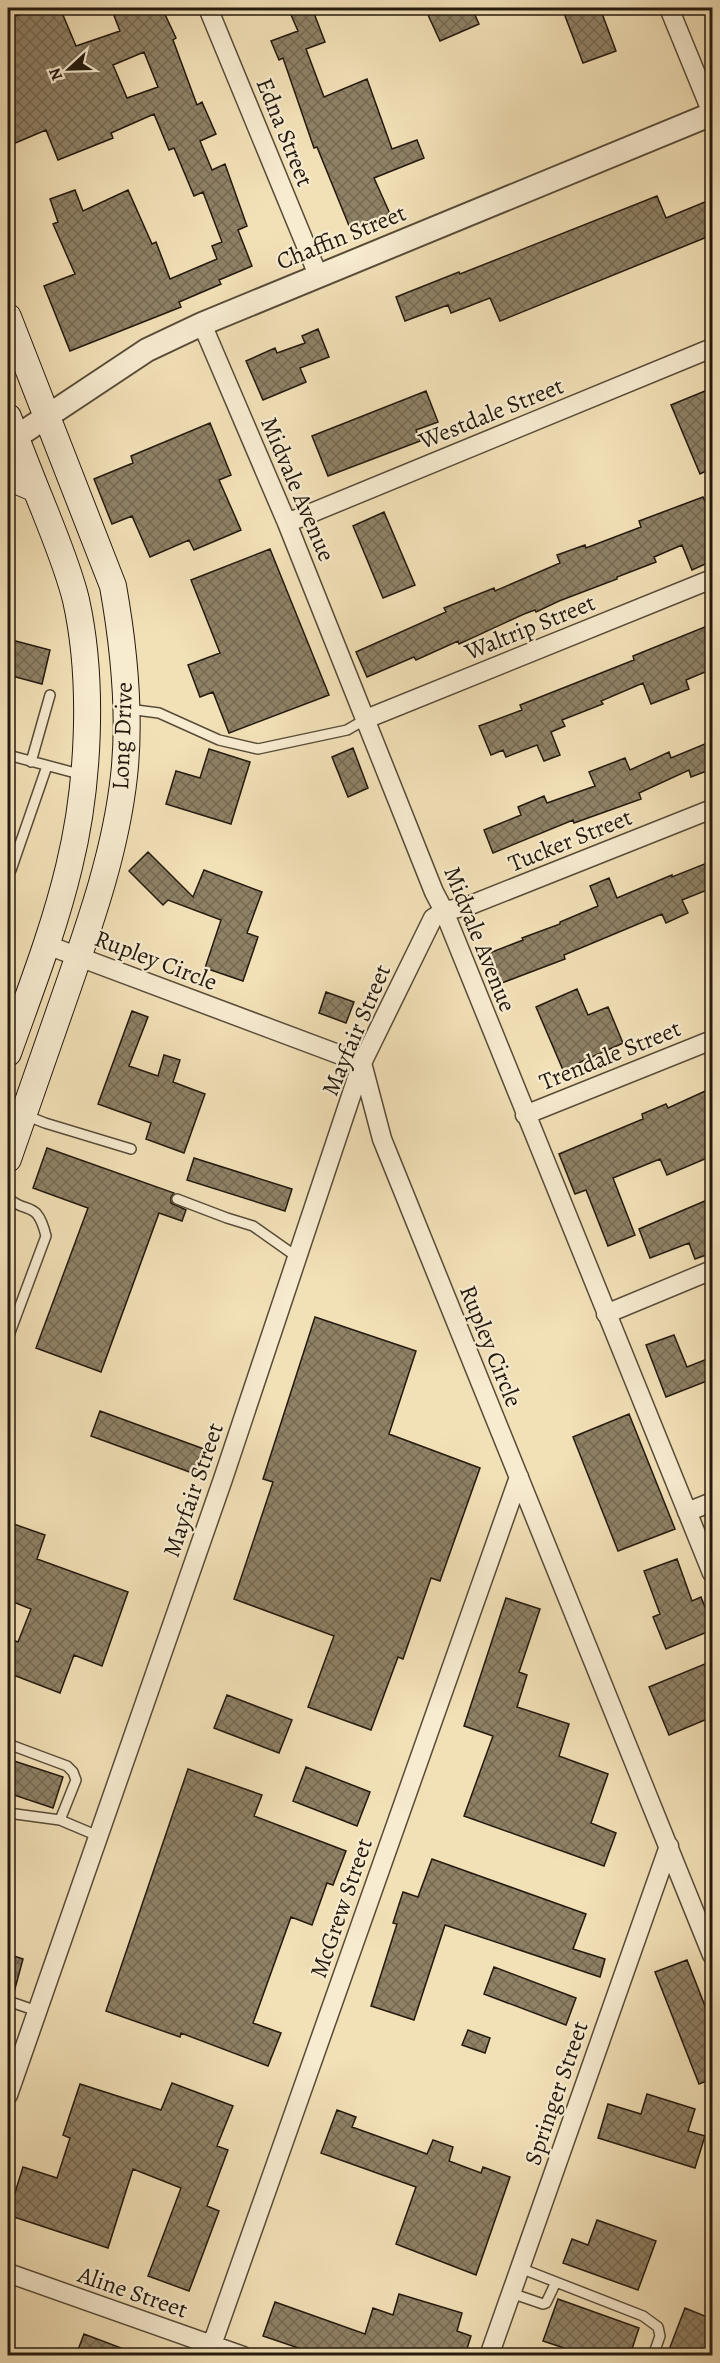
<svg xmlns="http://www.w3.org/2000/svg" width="720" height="2363" viewBox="0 0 720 2363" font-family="Alegreya,serif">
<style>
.building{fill:url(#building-cross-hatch);stroke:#241a0e;stroke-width:1.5;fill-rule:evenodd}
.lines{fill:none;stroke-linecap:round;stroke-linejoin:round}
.service-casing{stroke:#584c38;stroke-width:12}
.minor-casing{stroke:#584c38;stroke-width:21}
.tertiary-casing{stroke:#584c38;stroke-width:26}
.secondary-casing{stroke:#241a0e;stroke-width:28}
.service{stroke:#f7ebd0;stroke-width:9}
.minor{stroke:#f7ebd0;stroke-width:18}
.tertiary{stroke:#f7ebd0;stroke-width:22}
.secondary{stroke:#f7ebd0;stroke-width:26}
.labels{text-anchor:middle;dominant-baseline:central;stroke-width:4.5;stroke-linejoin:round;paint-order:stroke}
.street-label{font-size:24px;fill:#241a0e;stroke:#f7ebd0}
</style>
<defs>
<pattern id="building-cross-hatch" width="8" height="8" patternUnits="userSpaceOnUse" patternTransform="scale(1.5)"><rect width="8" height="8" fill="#8f8166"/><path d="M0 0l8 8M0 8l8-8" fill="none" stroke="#756952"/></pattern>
</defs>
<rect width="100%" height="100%" fill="#f2e0b7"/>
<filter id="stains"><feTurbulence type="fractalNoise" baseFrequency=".00333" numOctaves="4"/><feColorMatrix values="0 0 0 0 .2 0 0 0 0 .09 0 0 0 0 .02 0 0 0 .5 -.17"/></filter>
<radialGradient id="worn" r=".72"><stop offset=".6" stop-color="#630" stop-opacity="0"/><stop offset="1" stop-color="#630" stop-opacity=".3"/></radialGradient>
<path class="building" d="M35,8H60L76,46L120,31L111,8H162L176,38L173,40L197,105L202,102L216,134L200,141L212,170L225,164L247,226L238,230L252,266L219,280L221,284L179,302L181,307L70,351L44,286L75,274L53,224L58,222L50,199L75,190L83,211L128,190L152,244L156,242L170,279L217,259L212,246L222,242L203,192L194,196L174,148L169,150L154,114L111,133L113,138L58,160L46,130L8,146V52L13,50L8,37V19ZM144,52L158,87L127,98L113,65Z
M288,8H312L325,42L306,49L324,97L367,79L392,149L417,140L424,158L374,178L391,216L352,233L317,147L314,148L283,58L279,60L271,41L298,31Z
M444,8H472L479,24L440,41L428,15Z
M562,8H600L616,51L583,63Z
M657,196L666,218L712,199V235L500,321L490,298L451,313L448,305L405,321L396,297L459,272L460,274Z
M318,329L329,357L300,368L306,382L263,400L246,361L275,348L277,353L305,343L302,336Z
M712,388V468L700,474L671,405Z
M426,391L438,422L416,430L420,441L328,476L312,436Z
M210,423L231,475L219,480L241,530L194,550L189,540L150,557L132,516L112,524L94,479L133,463L131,456Z
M703,497L706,503L712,500V561L692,570L682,545L654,557L656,562L617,577V579L559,601L536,612L535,610L524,614L459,644L458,641L416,660L414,657L367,677L356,652L446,612L444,608L494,588L495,591L560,563L557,555L585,545L586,548L641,527L639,521Z
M384,512L415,585L383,598L353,526Z
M270,549L329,695L229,733L213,692L200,697L188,665L220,653L191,580Z
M712,624V669L686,680L689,689L651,704L643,683L601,701L603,704L562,720L565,726L551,732L560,755L544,761L537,745L506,757L503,750L491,755L479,726L522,710L520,705L634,660L633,656Z
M8,639L50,650L42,684L8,675Z
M712,741V769L691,777L689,770L639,793L641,799L574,823L573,820L493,853L484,830L521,815L518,807L544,796L547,803L595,786L589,772L625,758L630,770L669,752L671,758Z
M353,748L368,788L348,797L332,757Z
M209,749L250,762L231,824L166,804L176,771L200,778Z
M148,852L193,897L204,870L262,892L247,933L258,937L243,981L205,968L221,920L168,900L163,905L129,871Z
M712,861V888L682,900L688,913L666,923L662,914L564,955L565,959L499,984L487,954L523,940L522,938L560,924V922L598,906L590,886L609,878L617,898L672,875V877Z
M577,989L588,1015L608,1007L623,1043L563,1070L536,1007Z
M326,992L354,1002L346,1023L319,1013Z
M132,1011L148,1017L129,1066L158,1076L164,1055L180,1060L173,1082L205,1094L184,1153L146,1139L151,1123L98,1104Z
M712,1088V1156L667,1175L660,1159L613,1178L635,1235L608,1246L586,1190L575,1194L559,1154L643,1119L642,1114L666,1104L668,1108Z
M47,1148L174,1193L171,1197V1203L186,1210L182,1221L159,1213L101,1372L36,1348L88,1208L33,1188Z
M194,1158L292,1189L285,1211L187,1180Z
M712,1198V1253L695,1259L689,1243L650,1258L639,1229Z
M315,1317L416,1351L389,1434L480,1468L440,1581L431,1578L403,1659L398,1657L371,1730L308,1707L334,1636L234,1599L273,1482L263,1479Z
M674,1335L687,1367L712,1357V1379L666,1397L646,1345Z
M100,1411L204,1449L195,1474L91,1436Z
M629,1414L675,1529L618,1551L573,1437Z
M8,1522L45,1535L37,1559L128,1592L102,1666L74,1655L60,1693L8,1673V1638L18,1642L31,1609L8,1600Z
M677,1559L692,1601L701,1597L712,1625V1630L666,1649L653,1617L660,1614L644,1571Z
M506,1598L540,1609L519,1672L527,1675L517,1707L569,1724L559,1756L608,1774L591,1823L616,1833L604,1866L464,1816L493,1736L464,1726Z
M712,1661V1717L669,1735L649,1687Z
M227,1695L292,1720L279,1753L214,1728Z
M8,1759L63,1777L53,1808L8,1793Z
M306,1767L370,1792L357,1826L293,1801Z
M188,1769L262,1795L254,1816L346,1851L333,1885L327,1883L312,1925L291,1917L253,2023L281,2033L268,2066L181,2033L180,2037L106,2011Z
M432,1859L586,1914L573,1949L605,1959L600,1977L445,1925L414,2020L371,2006L397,1924L393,1923L403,1892L418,1897Z
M8,1954L23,1959L13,1996L8,1994Z
M687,1960L712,2024V2079L699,2084L655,1972Z
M494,1967L576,1998L566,2025L484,1994Z
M468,2030L490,2038L485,2053L462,2045Z
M172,2083L233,2106L217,2146L228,2150L207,2206L219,2211L189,2291L148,2276L181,2188L133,2169L108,2248L8,2215L23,2167L57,2178L70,2138L63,2135L80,2084L161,2110Z
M647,2094L695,2109L688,2131L705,2136L695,2168L598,2138L608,2104L641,2114Z
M337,2110L356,2117L352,2127L427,2154L433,2140L453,2147L449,2161L481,2173L483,2167L510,2177L476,2275L396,2244L416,2187L321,2153Z
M597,2220L656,2241L638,2290L563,2263L572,2239L588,2245Z
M399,2294L462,2313L457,2331L471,2336L465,2355H319L263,2336L275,2302L365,2334L373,2308L393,2315Z
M558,2299L639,2328L630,2355H585L543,2341Z
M685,2308L712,2319V2355H667Z
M84,2334L137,2354V2355H76Z"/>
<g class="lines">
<g class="service-casing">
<path id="service" d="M128,709L159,713L219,740L258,749L347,730L366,719
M8,755L83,775
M31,762L50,695
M11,870L47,766
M25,1115L45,1123L131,1149
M8,1198C27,1215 37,1199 46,1236L8,1338
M177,1199L227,1218L253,1226L297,1257
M8,1744L67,1766L73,1772L76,1780L60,1820
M8,1813L60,1820L98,1836
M8,2001L37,2011
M520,2268L643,2316L658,2327L660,2336L653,2356
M511,2293L543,2304L546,2303L556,2282"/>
</g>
<g class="minor-casing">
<path id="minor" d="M208,8L318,275
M669,8L712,113
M202,324L287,523L434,892L444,911L712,1573
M287,523L712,348
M366,719L712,579
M47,945L362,1063L382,1139L712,1955
M525,1115L712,1040
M606,1314L712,1270
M687,1512L712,1502
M8,2095L223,1479L362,1063L433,918L444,911L468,906L712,809
M8,2273L243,2356
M208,2356L519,1477
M489,2356L669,1846"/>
</g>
<g class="tertiary-casing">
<path id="tertiary" d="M16,437L147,350L202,324L712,114"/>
</g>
<g class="secondary-casing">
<path id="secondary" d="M8,317L113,586C124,648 131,713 124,776C116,849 92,918 68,987C48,1044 28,1101 8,1159
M8,417C20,449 33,482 46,514C57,542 69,571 76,600C94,681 89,786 69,867C54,930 30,991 8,1053
M8,477L36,489"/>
</g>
<use href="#service" class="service"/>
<use href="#minor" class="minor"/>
<use href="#tertiary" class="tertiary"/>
<use href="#secondary" class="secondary"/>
</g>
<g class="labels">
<g class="street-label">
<text transform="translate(285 132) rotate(68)">Edna Street</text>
<text transform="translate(341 237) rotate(-22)">Chaffin Street</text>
<text transform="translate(491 413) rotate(-22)">Westdale Street</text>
<text transform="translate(298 489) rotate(67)">Midvale Avenue</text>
<text transform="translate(530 627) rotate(-22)">Waltrip Street</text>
<text transform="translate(122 736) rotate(-88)">Long Drive</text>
<text transform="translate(570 840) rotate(-22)">Tucker Street</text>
<text transform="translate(480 939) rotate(68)">Midvale Avenue</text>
<text transform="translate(156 960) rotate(21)">Rupley Circle</text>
<text transform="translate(356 1030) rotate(-67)">Mayfair Street</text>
<text transform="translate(610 1055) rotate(-22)">Trendale Street</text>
<text transform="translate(491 1346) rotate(68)">Rupley Circle</text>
<text transform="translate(193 1490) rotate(-71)">Mayfair Street</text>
<text transform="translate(341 1908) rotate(-71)">McGrew Street</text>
<text transform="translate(556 2093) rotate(-71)">Springer Street</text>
<text transform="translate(133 2292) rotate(19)">Aline Street</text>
</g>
</g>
<rect width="720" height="2363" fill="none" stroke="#f2e0b7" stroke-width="30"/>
<rect x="9" y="9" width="702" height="2345" fill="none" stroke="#241a0e" stroke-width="3"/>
<rect x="15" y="15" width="690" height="2333" fill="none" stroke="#241a0e" stroke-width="1.5"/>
<g transform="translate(69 69) rotate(248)" stroke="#f7ebd0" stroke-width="4.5" paint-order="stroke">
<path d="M0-4.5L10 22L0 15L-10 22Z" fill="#241a0e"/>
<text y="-9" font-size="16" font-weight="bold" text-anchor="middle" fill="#241a0e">N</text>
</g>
<rect width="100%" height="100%" filter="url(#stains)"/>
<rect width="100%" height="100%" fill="url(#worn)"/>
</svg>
